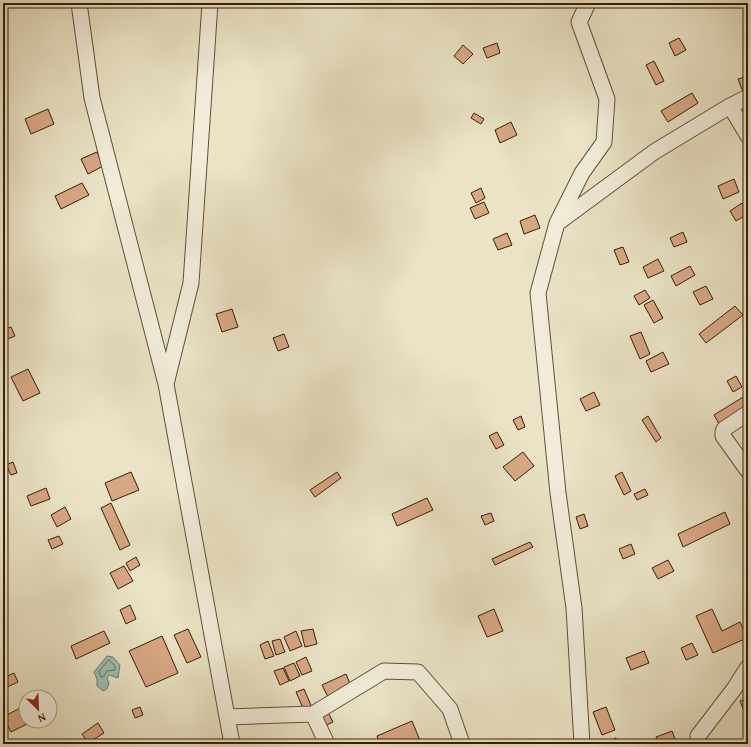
<svg xmlns="http://www.w3.org/2000/svg" width="751" height="747" viewBox="0 0 751 747" font-family="'Gentium Book Plus',serif">
<style>
.water{fill:#99bfaf;stroke:#727f6b}
.lines{fill:none;stroke-linecap:round;stroke-linejoin:round}
.shore{stroke:#686e5a;stroke-width:1}
.building{fill:#d8a885;stroke:#371e04}
.street-casing{stroke:#644f34;stroke-width:17}
.street{stroke:#f1edda;stroke-width:15}
</style>
<rect width="100%" height="100%" fill="#eae3c6"/>
<filter id="stains"><feTurbulence type="fractalNoise" baseFrequency=".005" numOctaves="4"/><feColorMatrix values="0 0 0 0 .2 0 0 0 0 .09 0 0 0 0 .02 0 0 0 .5 -.17"/></filter>
<radialGradient id="worn" r=".72"><stop offset=".6" stop-color="#630" stop-opacity="0"/><stop offset="1" stop-color="#630" stop-opacity=".3"/></radialGradient>
<path class="water" d="M107,656L113,657L120,665L118,678L109,675L107,678L109,683L107,689L103,691L97,686V679L94,672Z"/>
<g class="lines">
<path class="shore" d="M109,660L115,666V670L107,671L103,677H101L99,672Z"/>
</g>
<path class="building" d="M679,38L686,50L675,56L669,43Z
M497,43L500,53L487,58L483,48Z
M463,45L473,54L463,64L454,56Z
M654,61L664,81L656,85L646,65Z
M748,76V90L743,92L738,79Z
M692,93L698,103L668,122L661,111Z
M48,109L54,124L31,134L25,119Z
M474,113L484,119L481,124L471,118Z
M511,122L517,135L500,143L495,130Z
M97,152L103,166L88,174L81,159Z
M734,179L739,192L723,199L718,186Z
M82,183L89,195L61,209L55,196Z
M481,188L485,198L476,203L471,193Z
M484,202L489,213L475,219L470,208Z
M742,203L748,214L736,221L730,211Z
M535,215L540,228L524,234L520,221Z
M683,232L687,242L674,247L670,238Z
M507,233L512,245L498,250L493,239Z
M623,247L629,262L620,265L614,250Z
M658,259L664,271L648,278L643,267Z
M690,266L695,275L676,286L671,276Z
M706,286L713,299L700,305L693,292Z
M645,290L650,298L639,305L634,296Z
M653,300L663,318L654,323L644,305Z
M735,306L743,315L706,343L699,334Z
M232,309L238,327L222,332L216,314Z
M11,327L15,336L3,341V330Z
M641,332L650,354L640,359L630,336Z
M284,334L289,347L278,351L273,338Z
M663,352L669,364L651,372L646,361Z
M28,369L40,393L23,401L11,377Z
M736,376L742,387L733,392L727,381Z
M594,392L600,405L586,411L580,399Z
M748,394V411L721,427L714,415Z
M521,416L525,427L518,430L513,420Z
M648,416L661,438L656,442L642,420Z
M497,432L504,445L496,449L489,436Z
M523,452L534,466L515,481L503,467Z
M13,462L17,473L11,475L6,465Z
M131,472L139,490L112,501L105,483Z
M337,472L341,478L315,497L310,490Z
M622,472L631,491L624,495L615,476Z
M46,488L50,499L31,506L27,496Z
M645,489L648,495L637,500L634,494Z
M427,498L433,510L397,526L392,514Z
M111,503L130,545L120,550L101,508Z
M65,507L71,519L57,527L51,515Z
M725,512L730,524L683,547L678,534Z
M491,513L494,521L485,525L481,516Z
M584,514L588,526L580,529L576,517Z
M59,536L63,544L52,549L48,540Z
M530,542L533,547L495,565L492,559Z
M631,544L635,554L623,559L619,549Z
M136,557L140,565L130,571L126,563Z
M668,560L674,571L658,579L652,568Z
M124,566L133,581L118,589L110,573Z
M130,605L136,619L126,624L120,610Z
M494,609L503,631L487,637L478,616Z
M712,609L722,631L740,622L747,638L713,653L696,616Z
M188,629L201,657L187,663L174,635Z
M313,629L317,644L305,647L301,631Z
M104,631L110,643L76,659L71,646Z
M296,631L302,646L290,651L284,637Z
M162,636L178,673L146,687L129,651Z
M280,639L285,652L276,655L272,641Z
M268,641L274,656L265,659L260,645Z
M692,643L698,655L686,660L681,648Z
M644,651L649,663L631,670L626,658Z
M306,657L312,671L302,675L296,662Z
M294,663L300,676L290,681L284,667Z
M283,668L289,681L280,685L274,671Z
M14,673L18,682L3,689V678Z
M346,674L351,686L328,697L322,685Z
M304,689L313,710L305,713L296,692Z
M748,698V710L744,711L740,701Z
M26,705V721H33L11,732L3,717Z
M140,707L143,715L135,718L132,710Z
M606,707L615,730L602,735L593,712Z
M326,708L333,722L322,727L316,713Z
M412,721L421,743L418,744H380L377,736Z
M98,723L104,733L88,743L82,734Z
M672,731L676,742L672,744H658L656,737Z
M616,738L619,744H604Z"/>
<g class="lines">
<g class="street-casing">
<path id="street" d="M79,3L92,98L166,384
M210,3L191,283L166,384L232,744
M748,97L730,106L748,136
M559,222L654,152L730,106
M748,413L724,429L723,432V436L748,471
M313,714L327,744
M227,717L313,714L384,671L418,672L450,709L462,744
M698,736L734,689L748,667
M582,744L574,608L558,493L538,293L557,223L582,173L604,142L607,99L579,22L588,3"/>
</g>
<use href="#street" class="street"/>
</g>
<rect width="751" height="747" fill="none" stroke="#eae3c6" stroke-width="16"/>
<rect x="4" y="4" width="743" height="739" fill="none" stroke="#371e04" stroke-width="2"/>
<rect x="8" y="8" width="735" height="731" fill="none" stroke="#371e04"/>
<g transform="translate(38 709) rotate(156)"><circle r="19" fill="#f1edda" stroke="#a79a84"/>
<path d="M0-3L7 15L0 10L-7 15Z" fill="#8f2418"/>
<text y="-6" font-size="11" font-weight="bold" text-anchor="middle" fill="#371e04">N</text>
</g>
<rect width="100%" height="100%" filter="url(#stains)"/>
<rect width="100%" height="100%" fill="url(#worn)"/>
</svg>
